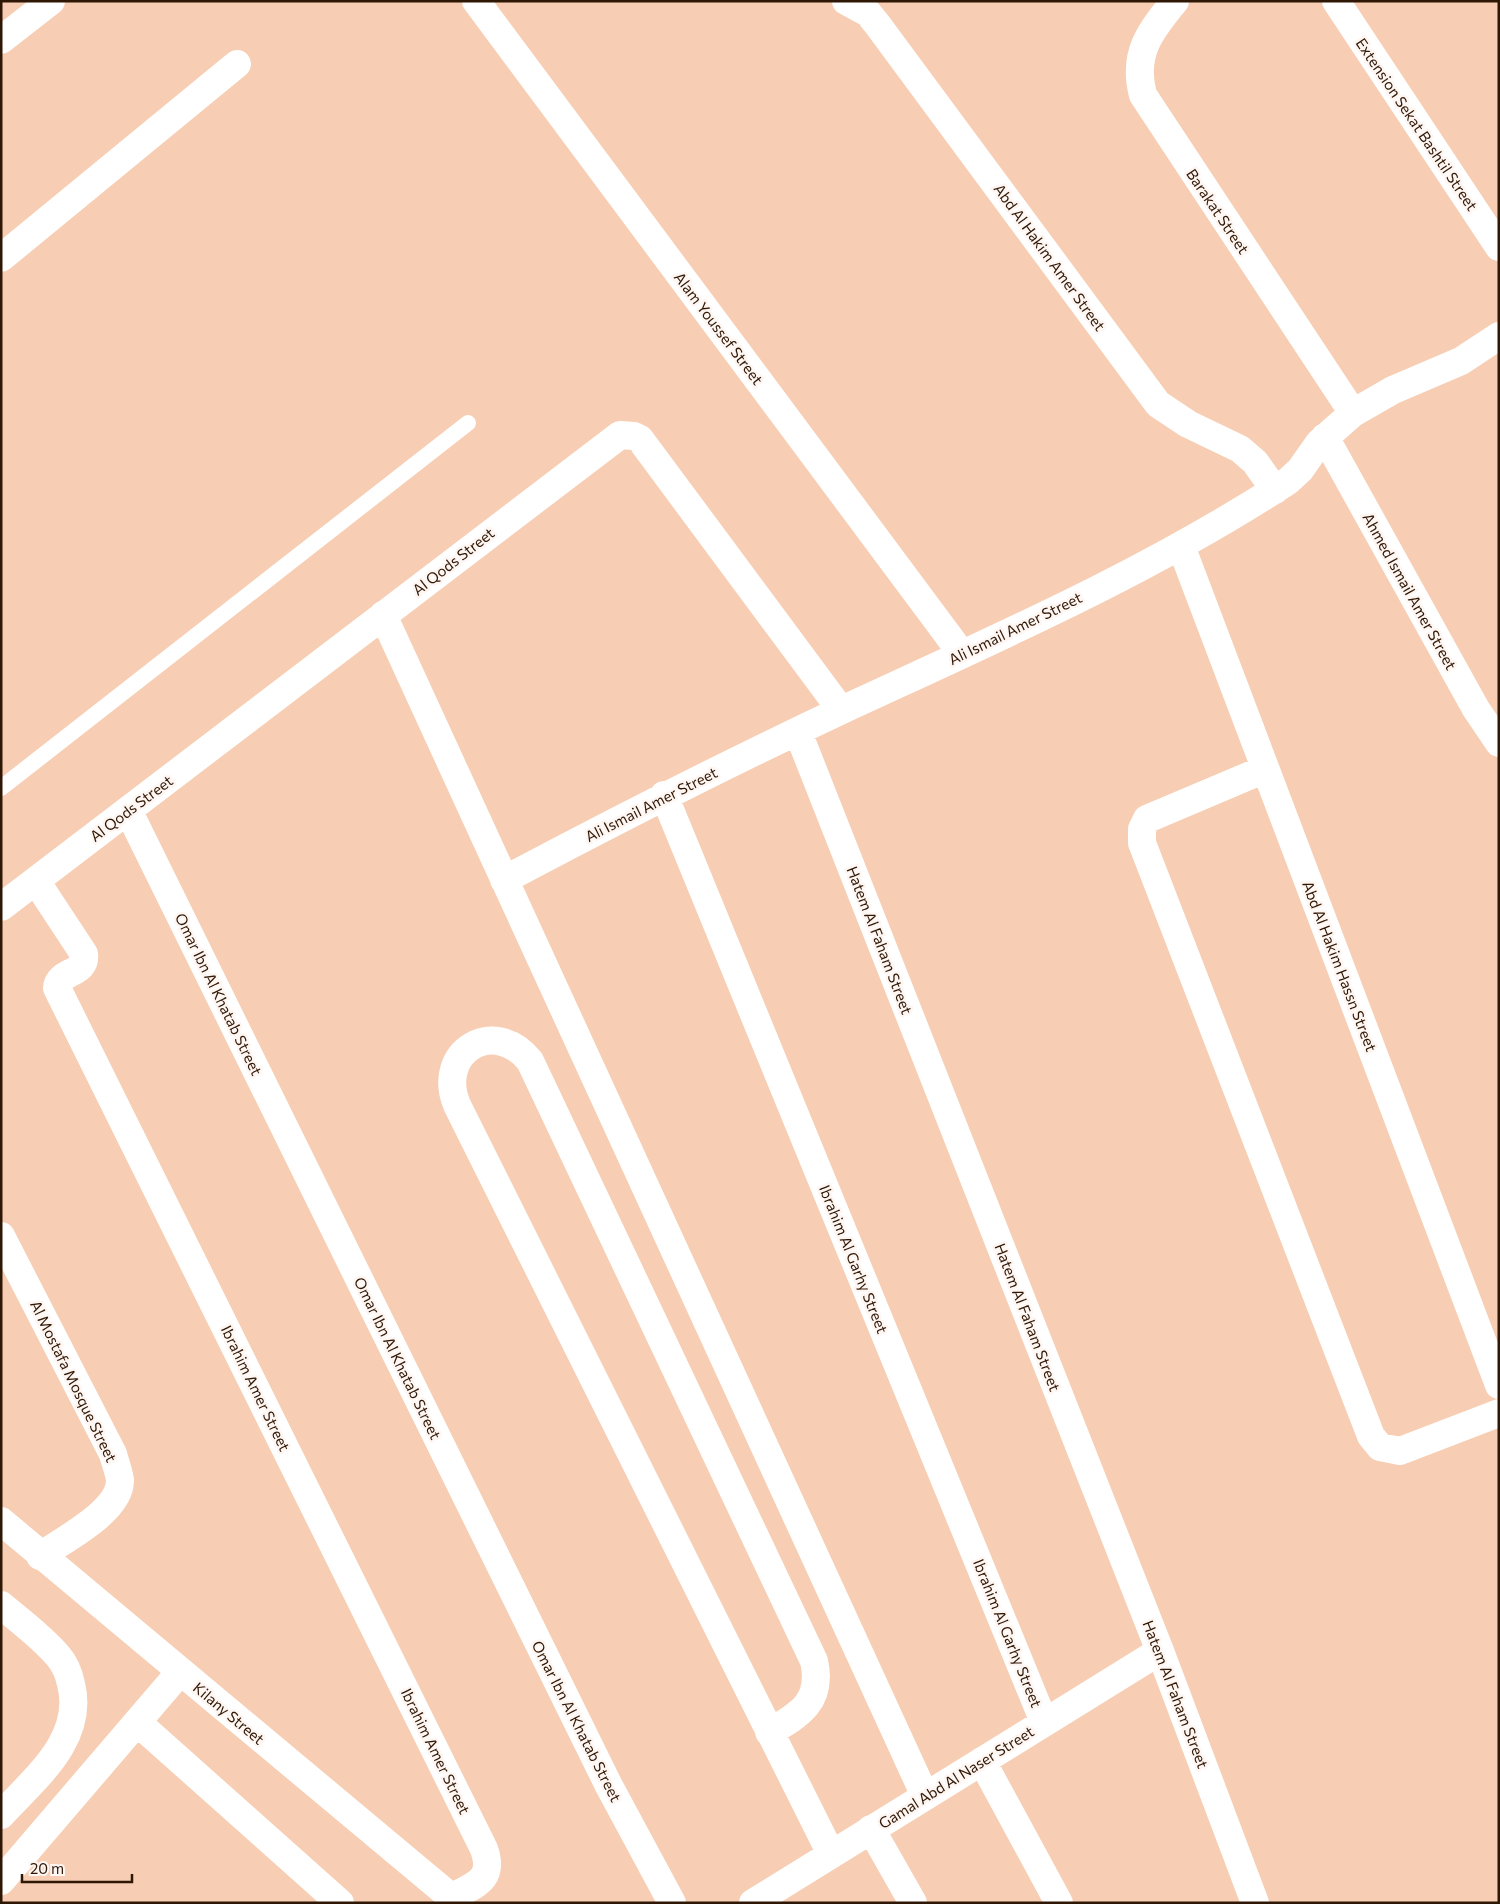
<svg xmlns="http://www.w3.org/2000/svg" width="1500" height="1904" viewBox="0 0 1500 1904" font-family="Commissioner,sans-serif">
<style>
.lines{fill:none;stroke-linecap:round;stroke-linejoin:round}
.lane{stroke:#fff;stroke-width:16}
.street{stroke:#fff;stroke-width:28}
.secondary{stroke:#fff;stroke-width:28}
.labels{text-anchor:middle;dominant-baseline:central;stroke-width:5;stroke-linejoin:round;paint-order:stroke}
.street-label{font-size:15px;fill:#2f1705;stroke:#fef6f2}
</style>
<rect width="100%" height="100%" fill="#f7ceb3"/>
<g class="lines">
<path class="lane" d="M1,788L468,423"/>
<path class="street" d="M476,1L962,654
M846,1L868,13L877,24L1158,404L1188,424L1240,449L1255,462L1275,490
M1175,1C1150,31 1132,54 1143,95L1353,413
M1336,1L1499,247
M1,40L51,1
M1,258L237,64
M1325,437L1476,709L1499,743
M1181,546L1499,1385
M383,615L925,1796
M798,732L1160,1651L1255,1903
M1265,769L1147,819L1142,829V843L1371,1436L1380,1447L1400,1451L1499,1413
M664,795L1044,1722
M128,810L608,1784L672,1903
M504,880C617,820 729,763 844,709C995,639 1149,572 1288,481L1300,470L1319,443L1353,413L1393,390L1461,361L1499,336
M36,881L84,954C87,975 58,970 57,988L484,1849C495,1880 475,1885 452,1897
M1,907L620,435L634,436L640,439L841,710
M1,1236L113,1454C115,1462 119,1472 120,1480C121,1511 63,1540 40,1556
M1,1605C20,1621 42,1637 58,1656C65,1664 69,1674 71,1684C85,1739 35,1778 1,1815
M137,1722L340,1903
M769,1732C800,1715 823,1701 814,1661L530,1061C494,1016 435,1052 457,1105L831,1854
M982,1761L1059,1903
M871,1829L913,1903
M1,1881L180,1672
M753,1903L1160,1651"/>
<path class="secondary" d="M1,1521L458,1903"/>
</g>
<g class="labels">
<g class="street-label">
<text transform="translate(1417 124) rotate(56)">Extension Sekat Bashtil Street</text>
<text transform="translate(1218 211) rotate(56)">Barakat Street</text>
<text transform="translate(1050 257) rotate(54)">Abd Al Hakim Amer Street</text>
<text transform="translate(719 328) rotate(53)">Alam Youssef Street</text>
<text transform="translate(453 561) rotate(-38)">Al Qods Street</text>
<text transform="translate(1410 591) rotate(61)">Ahmed Ismail Amer Street</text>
<text transform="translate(1015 628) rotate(-26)">Ali Ismail Amer Street</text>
<text transform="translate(651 804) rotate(-27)">Ali Ismail Amer Street</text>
<text transform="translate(131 808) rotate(-37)">Al Qods Street</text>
<text transform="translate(880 940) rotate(69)">Hatem Al Faham Street</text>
<text transform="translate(1340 966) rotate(69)">Abd Al Hakim Hassn Street</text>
<text transform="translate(219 994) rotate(64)">Omar Ibn Al Khatab Street</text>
<text transform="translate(854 1259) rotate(68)">Ibrahim Al Garhy Street</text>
<text transform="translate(1028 1317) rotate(69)">Hatem Al Faham Street</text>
<text transform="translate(398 1358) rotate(64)">Omar Ibn Al Khatab Street</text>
<text transform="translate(74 1381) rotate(64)">Al Mostafa Mosque Street</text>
<text transform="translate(256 1388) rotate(64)">Ibrahim Amer Street</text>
<text transform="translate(1008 1633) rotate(68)">Ibrahim Al Garhy Street</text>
<text transform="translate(1176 1694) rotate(69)">Hatem Al Faham Street</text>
<text transform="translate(229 1713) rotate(40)">Kilany Street</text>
<text transform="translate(577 1721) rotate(63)">Omar Ibn Al Khatab Street</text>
<text transform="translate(436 1751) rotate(64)">Ibrahim Amer Street</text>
<text transform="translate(956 1777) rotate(-32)">Gamal Abd Al Naser Street</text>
</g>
</g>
<rect width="1500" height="1904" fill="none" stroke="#2f1705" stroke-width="5"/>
<path d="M22 1874v8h110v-8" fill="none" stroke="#2f1705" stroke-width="2.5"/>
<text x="30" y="1874" font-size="15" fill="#2f1705" stroke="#fef6f2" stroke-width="4" paint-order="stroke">20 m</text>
</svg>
